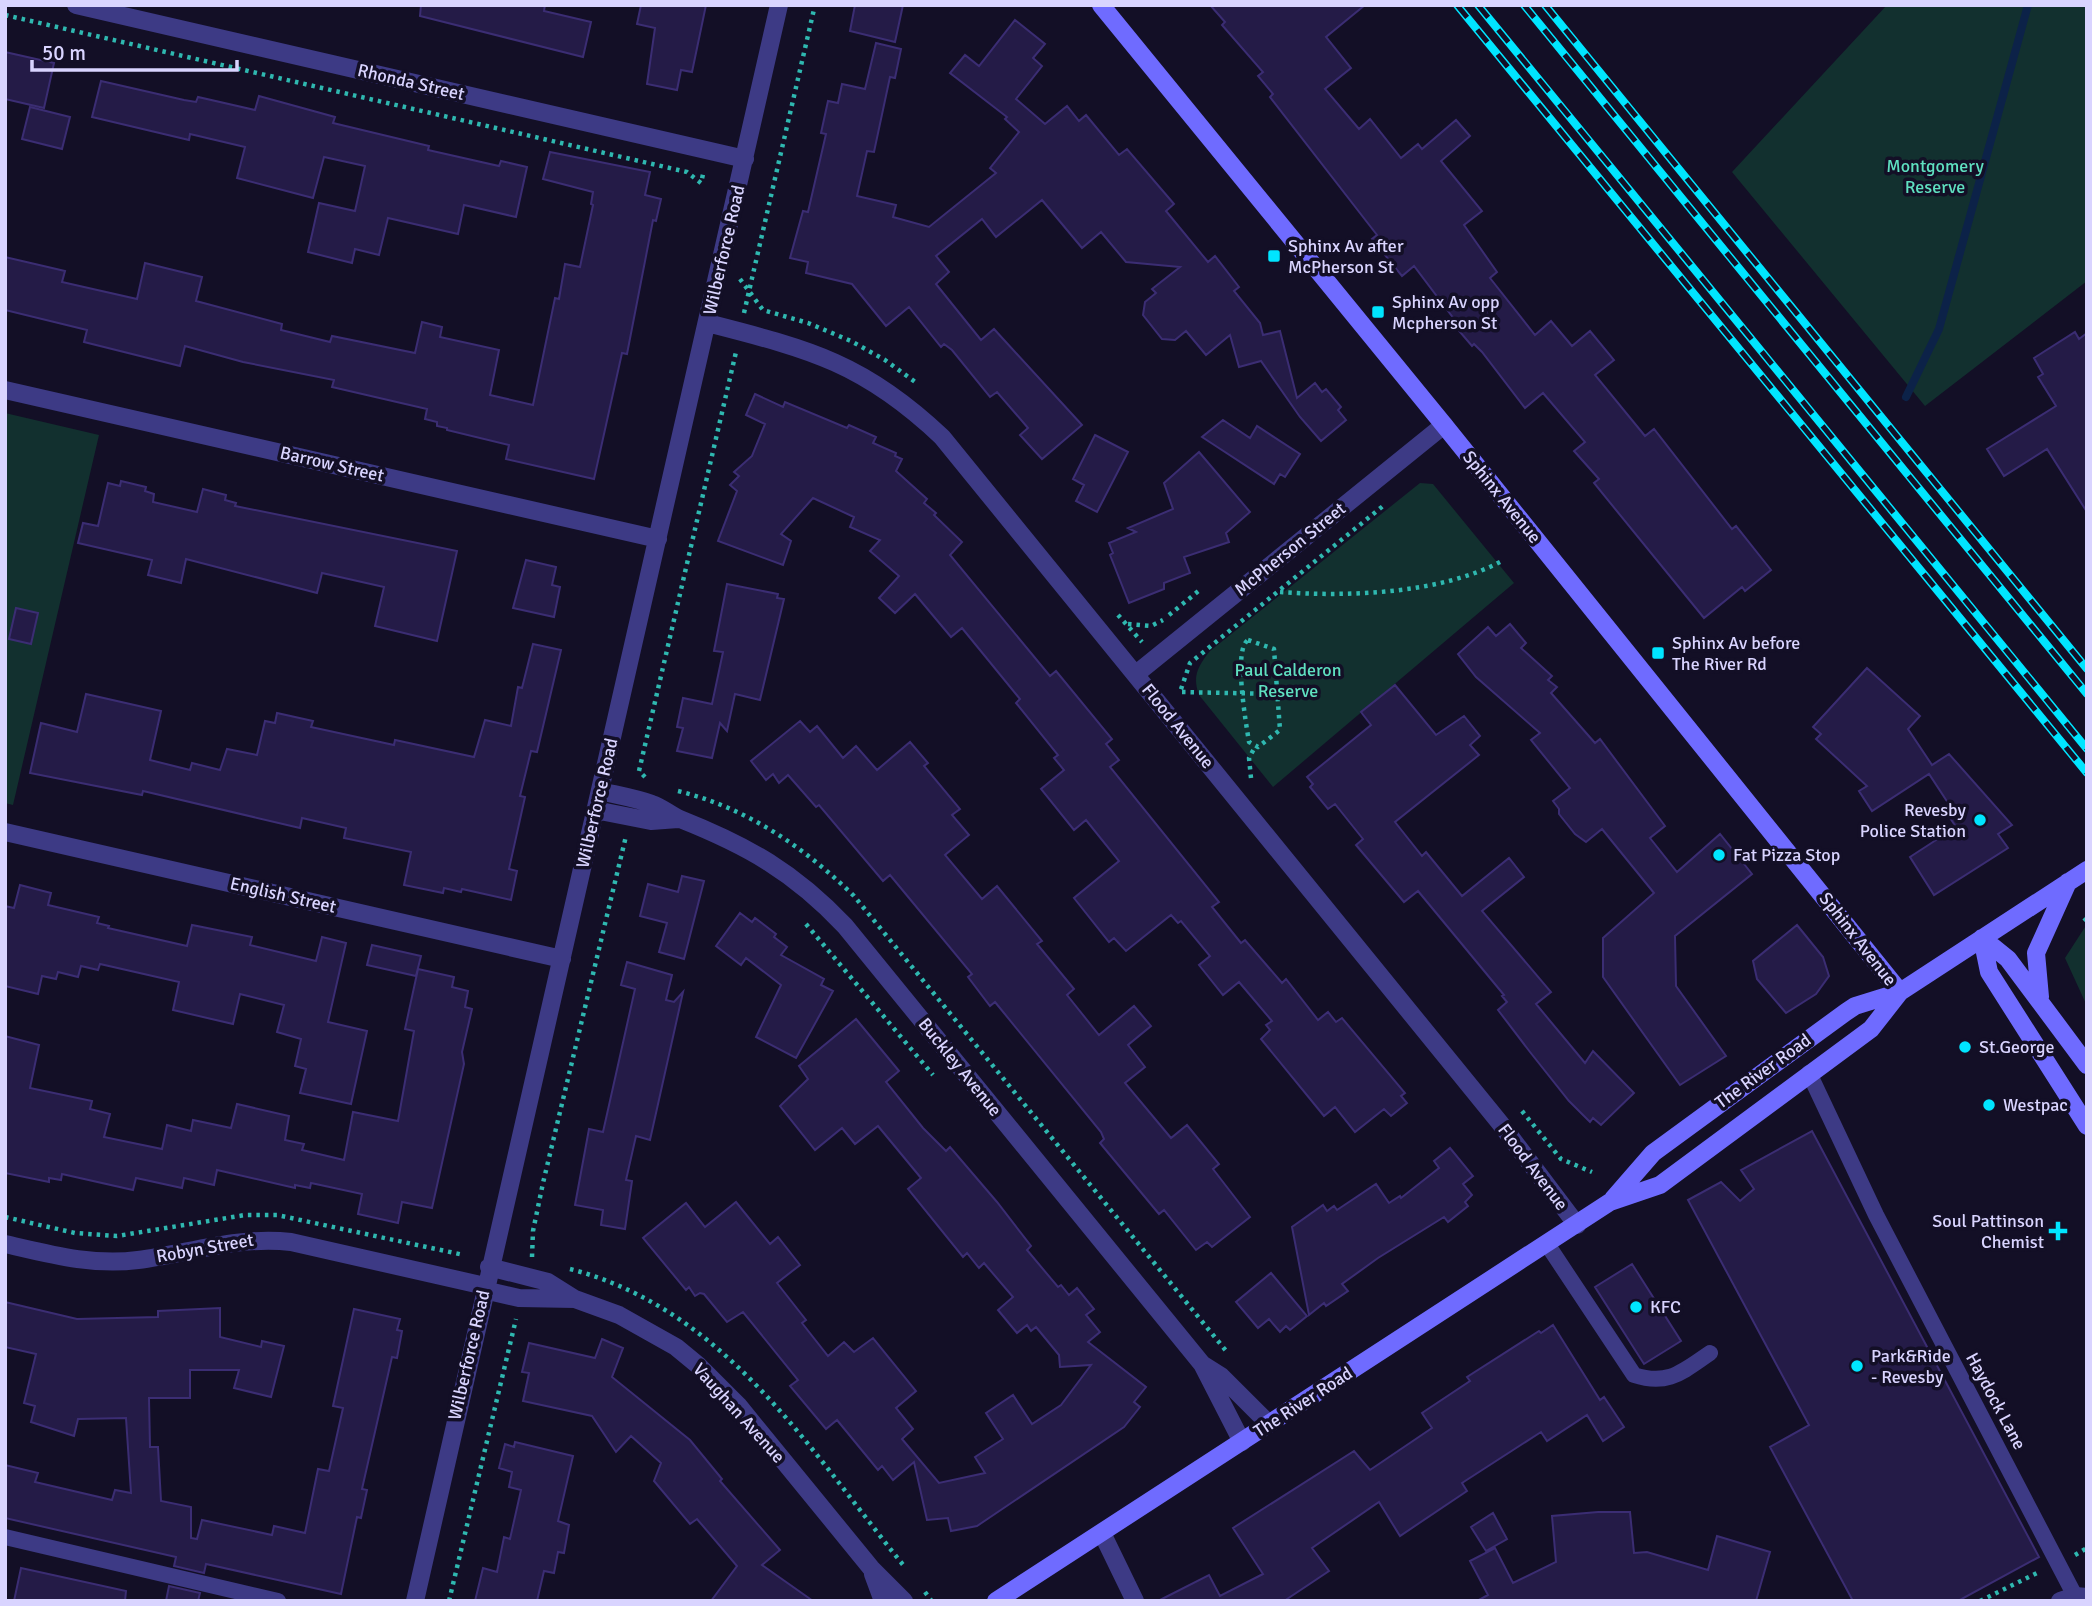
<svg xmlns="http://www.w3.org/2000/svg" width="2092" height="1606" viewBox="0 0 2092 1606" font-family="Signika,sans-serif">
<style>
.green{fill:#12302f}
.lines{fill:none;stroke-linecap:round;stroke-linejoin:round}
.stream{stroke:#0c2248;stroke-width:8}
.building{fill:#241b47;stroke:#3b2d73;stroke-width:2}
.path{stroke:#2fb8b0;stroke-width:4.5;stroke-dasharray:3.5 5;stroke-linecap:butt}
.lane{stroke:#3d3a85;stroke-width:16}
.street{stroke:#3d3a85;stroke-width:18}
.secondary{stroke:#6f6bff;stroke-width:18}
.rail-casing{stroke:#00e5ff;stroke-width:8}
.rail{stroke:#130f26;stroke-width:5;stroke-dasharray:16;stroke-linecap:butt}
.poi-dot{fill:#00e5ff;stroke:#130f26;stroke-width:2.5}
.labels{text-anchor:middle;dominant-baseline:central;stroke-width:7;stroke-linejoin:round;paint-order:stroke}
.street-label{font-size:18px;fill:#d9d4ff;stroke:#130f26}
.park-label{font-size:18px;fill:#5fe0c0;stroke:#130f26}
.poi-label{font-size:18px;fill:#d9d4ff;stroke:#130f26;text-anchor:start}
</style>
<rect width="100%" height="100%" fill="#130f26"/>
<path class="green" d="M1887,5H2087V281L1925,406L1732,172Z
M5,413L99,435L13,805L5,803Z
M1420,483L1433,484L1514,583L1273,787L1199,695C1192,676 1198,666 1210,651Z
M2087,924V1006L2065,958Z"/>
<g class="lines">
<path class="stream" d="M1906,397L1939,329L2028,5"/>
</g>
<path class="building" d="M421,5H545L544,11L591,22L583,57L420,16Z
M641,5H706L692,72L681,70L677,90L647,84L655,28L637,24Z
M855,5H903L895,42L850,31Z
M1210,5H1365L1326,37L1351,68L1325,89L1359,129L1370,119L1401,158L1418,144L1422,149L1456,120L1470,136L1441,161L1482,211L1464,225L1497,272L1490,278L1535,335L1551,321L1572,346L1590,331L1614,360L1595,375L1645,436L1654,429L1732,529L1736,526L1771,570L1745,591L1742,587L1704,618L1594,483L1599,479L1574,451L1585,442L1543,393L1525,408L1482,352L1474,344L1472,346L1454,325L1457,323L1414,266L1402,276L1372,239L1377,235L1270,97L1273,94L1258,76L1263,72L1222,25L1225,22Z
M1015,20L1045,44L1033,58L1042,66L1016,99L1045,124L1067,106L1079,121L1086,115L1119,155L1127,149L1174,204L1166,211L1208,262L1215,256L1239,287L1234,291L1260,323L1263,335L1280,331L1297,398L1315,383L1322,392L1326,389L1341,407L1338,410L1346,420L1321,441L1300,417L1261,361L1239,367L1230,335L1206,355L1186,331L1175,340L1162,339L1143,315L1145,302L1156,293L1152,289L1180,267L1126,262L1101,232L1082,248L1042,200L996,237L982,219L936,256L949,272L936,284L981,340L994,329L1082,425L1042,459L1020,435L1028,428L997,392L990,397L952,350L944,344L941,347L909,307L886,326L852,284L806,273L808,262L790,258L803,211L808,212L826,134L821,133L828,101L838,103L842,84L865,89L876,43L901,49L895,78L890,77L874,152L867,151L857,196L896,205L893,217L929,227L996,173L990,168L1019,132L1005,119L1007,117L950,73L965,55L979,66Z
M5,52L54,63L44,108L5,99Z
M101,81L184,100L196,102L198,97L255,110L259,96L335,117L333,123L429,146L428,150L499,166L501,161L527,167L516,217L464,205L458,234L388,218L379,255L355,249L352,263L308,252L319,203L355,211L365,166L324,157L313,198L237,178L245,147L190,134L189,140L92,117Z
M30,107L70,117L62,149L22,139Z
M550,152L650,172L645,195L661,199L656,221L653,220L627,354L622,353L594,479L506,459L509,445L447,430V428L437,426V422L425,419L427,409L332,387L334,380L243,362L185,346L180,366L84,342L87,330L5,310V257L65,271L62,282L137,299L145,263L202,277L196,301L282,324L281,330L330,342L332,336L415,353L422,322L442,327L440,337L499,350L490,395L533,405L555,298L559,299L565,264L580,267L593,205L591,204L593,192L543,179Z
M2075,332L2079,339L2087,333V512L2047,449L2004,476L1987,449L2056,406L2038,377L2043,374L2034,358Z
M755,394L783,407L785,402L847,428L849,425L876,437L873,443L896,453L895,456L902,459L896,471L927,499L924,503L936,513L934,515L962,542L950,555L1050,676L1056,671L1112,739L1106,744L1119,760L1110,767L1219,902L1212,907L1241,943L1245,940L1282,983L1286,979L1318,1020L1328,1012L1336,1022L1342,1018L1405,1093L1401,1096L1407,1103L1391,1116L1384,1109L1355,1132L1335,1107L1324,1116L1261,1039L1270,1030L1266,1025L1272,1021L1239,982L1223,995L1199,965L1210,956L1181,921L1178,923L1171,915L1126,951L1114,938L1109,942L1074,898L1119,861L1086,820L1074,830L1041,789L1064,770L1054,758L1058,755L1016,703L1020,699L962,628L951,637L915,594L895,613L879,598L899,576L870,551L880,540L850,527L854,517L813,498L781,534L791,541L783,565L718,541L737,491L730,485L739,476L734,472L752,456L765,424L746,415Z
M1223,420L1250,438L1257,426L1300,454L1285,477L1280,474L1274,484L1202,437Z
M1095,435L1128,452L1097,512L1076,501L1084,485L1073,479Z
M1199,452L1250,512L1226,533L1229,542L1184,557L1190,573L1164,583V589L1129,603L1110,555L1113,553L1109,543L1136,532L1128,528L1173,509L1164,483Z
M121,481L146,487L145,491L154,494L153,502L197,512L203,489L226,495L225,500L236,503L235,506L457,551L437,641L375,626L384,587L322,573L317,593L186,559L181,583L148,575L152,560L78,543L83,523L98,526L108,483L120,486Z
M526,560L556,567L552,585L560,587L554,617L513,608Z
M727,584L778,594L777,598L784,599L760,700L735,694L727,731L720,723L712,758L677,751L683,728L677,727L683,698L712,704L723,652L714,651Z
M16,608L38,613L31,644L9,639Z
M1510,624L1526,643L1521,648L1552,676L1548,680L1557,687L1551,693L1595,743L1600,739L1665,826L1650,838L1677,872L1720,834L1752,874L1675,936L1676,986L1726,1056L1680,1085L1603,977V938L1654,893L1602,829L1586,842L1575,834L1559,814V809L1553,801L1570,788L1531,740L1540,733L1476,677L1458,654L1488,627L1496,636Z
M533,644L561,650L537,752L531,751L520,796L525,797L509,869L517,871L511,900L462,889L461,892L444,888L443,893L404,885L411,852L344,838L346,828L302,818L300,828L143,791L142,795L30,773L41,723L77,732L86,694L161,711L150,760L190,770L192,763L220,770L227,749L257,755L265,721L275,723L277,713L313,721L311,727L394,745L395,740L474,757L485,720L511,726L518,687L522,688Z
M1867,668L1920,716L1908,729L1932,765L1949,754L2012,825L1998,834L2008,848L1934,895L1910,857L1956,827L1948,815L1954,812L1929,774L1872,811L1859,791L1867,786L1816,739L1821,734L1813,727Z
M1395,685L1436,735L1464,716L1480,736L1470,745L1479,755L1395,822L1422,856L1426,852L1462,896L1509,858L1524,877L1482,911L1551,992L1536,1004L1585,1063L1593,1051L1634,1093L1601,1125L1593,1118L1590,1122L1569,1101L1530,1052L1498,1010L1507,1002L1502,996L1504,995L1418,891L1404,902L1356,845L1363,839L1335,804L1328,809L1310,787L1313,784L1307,777L1371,725L1361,712Z
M800,721L810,732L817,726L843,758L856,746L877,770L910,742L928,763L924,766L960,809L952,815L969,835L945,855L982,899L997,886L1042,941L1037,944L1074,989L1067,995L1099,1035L1134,1006L1151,1026L1128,1045L1145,1067L1125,1083L1171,1138L1187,1125L1219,1164L1213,1169L1250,1217L1212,1247L1207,1242L1196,1250L1164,1210L1159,1214L1100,1143L1104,1139L1101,1132L995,1002L990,1006L968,977L972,974L890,875L883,881L819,805L816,807L788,775L779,783L773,774L766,780L751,761Z
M682,876L704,881L684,959L659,952L667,923L640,916L648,884L678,892Z
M20,885L51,893L48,905L99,917L97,923L109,926L108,928L187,946L192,925L252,937L250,945L316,961L322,937L346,943L328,1022L367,1031L351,1104L300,1093L306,1069L295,1066L301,1039L277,1032L284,1005L240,994L233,1024L173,1010L179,982L100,964L98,970L81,966L78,977L58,972L56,979L42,976L38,994L5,986V906L14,908Z
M740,913L752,922L755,918L776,934L774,937L787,947L781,955L824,979L821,985L833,991L796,1058L756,1037L781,985L746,958L741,965L716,946Z
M1797,925L1823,957L1829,976L1816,994L1786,1013L1757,979L1753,961Z
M372,945L421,956L416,976L367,965Z
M627,962L672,975L666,1000L674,1002L683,992L650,1140L636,1136L626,1180L632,1181L625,1229L601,1225L603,1210L575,1205L589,1129L603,1132L635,989L621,985Z
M418,969L454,977L452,987L468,991L465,1007L472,1009L462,1052L464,1064L432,1208L402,1202L398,1223L358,1214L362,1194L311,1183L310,1188L295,1185V1188L217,1170L214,1185L184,1178L182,1188L136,1178L133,1190L62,1174L61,1180L49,1178V1182L5,1173V1036L39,1045L30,1088L92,1101L90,1109L110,1114L104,1137L162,1149L167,1125L191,1131L193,1120L231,1128L237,1104L289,1116L285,1140L304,1144L302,1150L344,1160L353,1112L398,1121L414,1031L405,1029Z
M856,1019L899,1071L886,1082L923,1128L946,1151L950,1147L997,1202L1031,1246L1027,1250L1058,1287L1061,1285L1069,1295L1077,1288L1094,1309L1086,1315L1100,1332L1088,1342L1146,1387L1134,1402L1140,1407L1124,1427L977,1526L951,1531L948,1518L927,1520L914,1462L893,1480L882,1466L878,1470L837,1420L826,1429L790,1386L798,1380L743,1312L727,1322L704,1294L700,1293L695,1296L689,1287L686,1290L643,1238L686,1203L705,1227L736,1202L770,1244L778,1237L800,1265L777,1283L806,1320L802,1323L828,1356L844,1342L854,1352L873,1338L916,1391L896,1408L913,1429L902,1439L939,1483L985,1473L975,1457L1003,1439L986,1413L1013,1395L1032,1424L1061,1405L1091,1365L1060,1367L1059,1355L1036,1327L1031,1331L1027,1325L1017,1333L998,1310L1013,1297L984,1263L979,1268L967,1253L963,1257L908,1189L921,1178L878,1126L855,1144L842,1128L815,1150L780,1106L808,1079L799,1066Z
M1812,1131L2039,1557L1958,1601H1853L1770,1447L1809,1425L1688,1200L1721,1182L1740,1201L1754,1189L1741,1170Z
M1450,1148L1473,1176L1463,1184L1472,1195L1465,1202L1468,1206L1448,1222L1444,1217L1378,1258L1342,1284L1348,1291L1326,1306L1324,1303L1309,1315L1292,1227L1323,1205L1327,1211L1334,1206L1337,1210L1376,1184L1389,1203L1400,1196L1401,1198L1439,1168L1434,1161Z
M1632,1264L1681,1341L1644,1364L1595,1287Z
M1271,1273L1307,1316L1290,1330L1286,1326L1280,1332L1269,1319L1258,1328L1236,1302Z
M5,1302L77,1319L158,1317V1311L220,1308V1337L261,1347L262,1341L284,1346L271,1397L234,1388L239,1370H190V1398H149L150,1447H158L161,1501L191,1507V1538L197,1539L202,1520L272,1535L274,1526L305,1533L318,1469L329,1471L343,1408L333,1406L354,1309L400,1319L397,1330L402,1331L397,1358L392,1357L362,1489L367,1490L361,1518L357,1517L341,1594L206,1564L204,1573L174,1566L176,1557L5,1518V1465L38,1473L35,1482L112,1500L115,1490L131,1493L126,1418L78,1419L74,1436L31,1422L35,1406L24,1403L36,1354L5,1347Z
M1553,1325L1600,1400L1604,1397L1624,1427L1603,1441L1587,1415L1547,1441L1541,1432L1462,1483L1467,1491L1400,1536L1379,1502L1312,1548L1329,1571L1284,1601H1158L1209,1575L1220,1596L1263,1574L1233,1528L1354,1451L1370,1470L1432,1428L1422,1413L1470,1381L1467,1377L1539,1331L1541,1333Z
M602,1339L623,1348L612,1377L690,1440L722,1479L720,1481L780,1550L762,1565L813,1601H711L737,1566L697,1519L690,1524L654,1481L661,1463L631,1436L616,1452L592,1416L523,1401L529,1373L522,1372L529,1343L595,1358Z
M515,1442L573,1456L558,1521L569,1525L564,1553L558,1552L554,1573L544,1571L537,1601H475L483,1568L497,1572L504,1537L510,1539L521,1490L509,1487L512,1472L499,1468L505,1444L514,1447Z
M1598,1512H1630L1634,1553L1647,1552L1708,1570L1717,1536L1770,1552L1756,1601H1477L1488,1595L1470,1561L1495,1548L1513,1583L1556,1562L1552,1516Z
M1493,1513L1507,1539L1486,1551L1471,1527Z
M21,1568L126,1591L125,1601H14Z
M169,1586L200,1593L198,1601H166Z"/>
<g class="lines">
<path class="path" d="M5,15L687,172L701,183L704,170
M740,279L763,310L808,323L851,341L885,360L918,384
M744,313L815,5
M1280,592C1349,597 1440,594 1502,561
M1118,615L1142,642
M1169,615L1201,589
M1128,624L1151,626L1163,620
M1248,640L1274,649L1280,730L1258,747L1249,742C1246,723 1233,650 1248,640Z
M1279,694L1180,692L1190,663L1383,506
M645,777L639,771L736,352
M1251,778L1249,758L1255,747
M678,791C747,808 804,847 854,896L1227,1352
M2084,918L2087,921
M806,924L933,1075
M1522,1111L1561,1159L1592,1172
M5,1217L75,1233L117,1236L245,1215H277L464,1255
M532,1257L533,1231L543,1183L626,836
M570,1269C725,1309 809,1449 904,1566
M2075,1555L2087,1548
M925,1592L931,1600
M449,1601L516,1319
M1980,1601L2039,1572"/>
<path class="lane" d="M1809,1073L1876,1215L2075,1596
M1547,1244L1634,1375C1668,1386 1682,1372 1710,1353
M5,1537L278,1601"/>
<path class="street" d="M76,5L745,159
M707,323C808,349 863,362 942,437L1500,1123L1577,1225
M5,390L658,539
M1136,674L1444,425
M600,791C617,795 635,798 652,804C662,807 670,815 680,819C748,846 794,872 845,926L1202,1364L1242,1442
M595,810L651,821L678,819
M5,832L562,959
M5,1244C49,1254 92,1266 138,1260C190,1253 238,1236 291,1242L485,1286
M489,1267L548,1282L575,1299L619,1315L676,1347L699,1366L738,1405L871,1568L904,1601
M484,1290L519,1298L575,1299
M1202,1364L1221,1376L1269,1424
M1102,1533L1135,1601
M873,1574L883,1601
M415,1601L779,5
M2060,1601L2075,1596L2087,1597"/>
<path class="secondary" d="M1101,5L1444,425L1900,992
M1982,938L1989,972L2087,1126
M1982,938L2008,959L2087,1065
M2040,997L2036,953L2068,882
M1613,1199L1653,1153L1846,1012L1855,1006L1900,992L2087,870
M996,1601L1610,1202L1660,1185L1871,1029L1900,992"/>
<g class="rail-casing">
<path id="rail" d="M1457,5L2087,773
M1478,5L2087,749
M1524,5L2087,694
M1545,5L2087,669"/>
</g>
<use href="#rail" class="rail"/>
</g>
<g class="poi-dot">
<rect x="1267" y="249" width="14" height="14" rx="3.5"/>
<rect x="1371" y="305" width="14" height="14" rx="3.5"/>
<rect x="1651" y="646" width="14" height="14" rx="3.5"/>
<circle cx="1980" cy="820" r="7"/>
<circle cx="1719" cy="855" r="7"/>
<circle cx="1965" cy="1047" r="7"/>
<circle cx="1989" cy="1105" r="7"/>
<path d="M2054.5 1220.5h7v7h7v7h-7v7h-7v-7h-7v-7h7z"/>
<circle cx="1636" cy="1307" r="7"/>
<circle cx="1857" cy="1366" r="7"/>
</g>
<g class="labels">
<g class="street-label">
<text transform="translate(411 82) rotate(13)">Rhonda Street</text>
<text transform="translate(724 250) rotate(-77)">Wilberforce Road</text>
<text transform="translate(332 464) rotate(13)">Barrow Street</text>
<text transform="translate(1502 497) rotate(51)">Sphinx Avenue</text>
<text transform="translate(1290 549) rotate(-39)">McPherson Street</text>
<text transform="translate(1178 726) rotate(51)">Flood Avenue</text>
<text transform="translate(597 803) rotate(-77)">Wilberforce Road</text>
<text transform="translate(283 895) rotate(13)">English Street</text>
<text transform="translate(1858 939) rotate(52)">Sphinx Avenue</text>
<text transform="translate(960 1067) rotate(51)">Buckley Avenue</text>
<text transform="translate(1763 1071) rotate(-36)">The River Road</text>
<text transform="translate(1533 1167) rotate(53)">Flood Avenue</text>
<text transform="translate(205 1248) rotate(-10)">Robyn Street</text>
<text transform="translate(469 1355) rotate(-77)">Wilberforce Road</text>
<text transform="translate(1996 1401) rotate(62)">Haydock Lane</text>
<text transform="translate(1303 1402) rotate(-33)">The River Road</text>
<text transform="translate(739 1413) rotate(48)">Vaughan Avenue</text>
</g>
<g class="park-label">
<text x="1935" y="166">Montgomery<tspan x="1935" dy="21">Reserve</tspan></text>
<text x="1288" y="670">Paul Calderon<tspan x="1288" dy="21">Reserve</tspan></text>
</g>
<g class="poi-label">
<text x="1288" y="246">Sphinx Av after<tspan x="1288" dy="21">McPherson St</tspan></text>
<text x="1392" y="302">Sphinx Av opp<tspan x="1392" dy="21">Mcpherson St</tspan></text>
<text x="1672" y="643">Sphinx Av before<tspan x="1672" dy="21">The River Rd</tspan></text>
<text x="1966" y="810" text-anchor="end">Revesby<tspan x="1966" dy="21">Police Station</tspan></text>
<text x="1733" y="855">Fat Pizza Stop</text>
<text x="1979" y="1047">St.George</text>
<text x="2003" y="1105">Westpac</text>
<text x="2044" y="1221" text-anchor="end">Soul Pattinson<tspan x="2044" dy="21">Chemist</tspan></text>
<text x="1650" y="1307">KFC</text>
<text x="1871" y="1356">Park&amp;Ride<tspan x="1871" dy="21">- Revesby</tspan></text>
</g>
</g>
<rect width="2092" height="1606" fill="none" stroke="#d9d4ff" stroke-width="14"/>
<path d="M32 60v10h205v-10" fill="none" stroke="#d9d4ff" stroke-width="3.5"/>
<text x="42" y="60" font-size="21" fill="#d9d4ff" stroke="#130f26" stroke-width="5" paint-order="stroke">50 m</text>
</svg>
